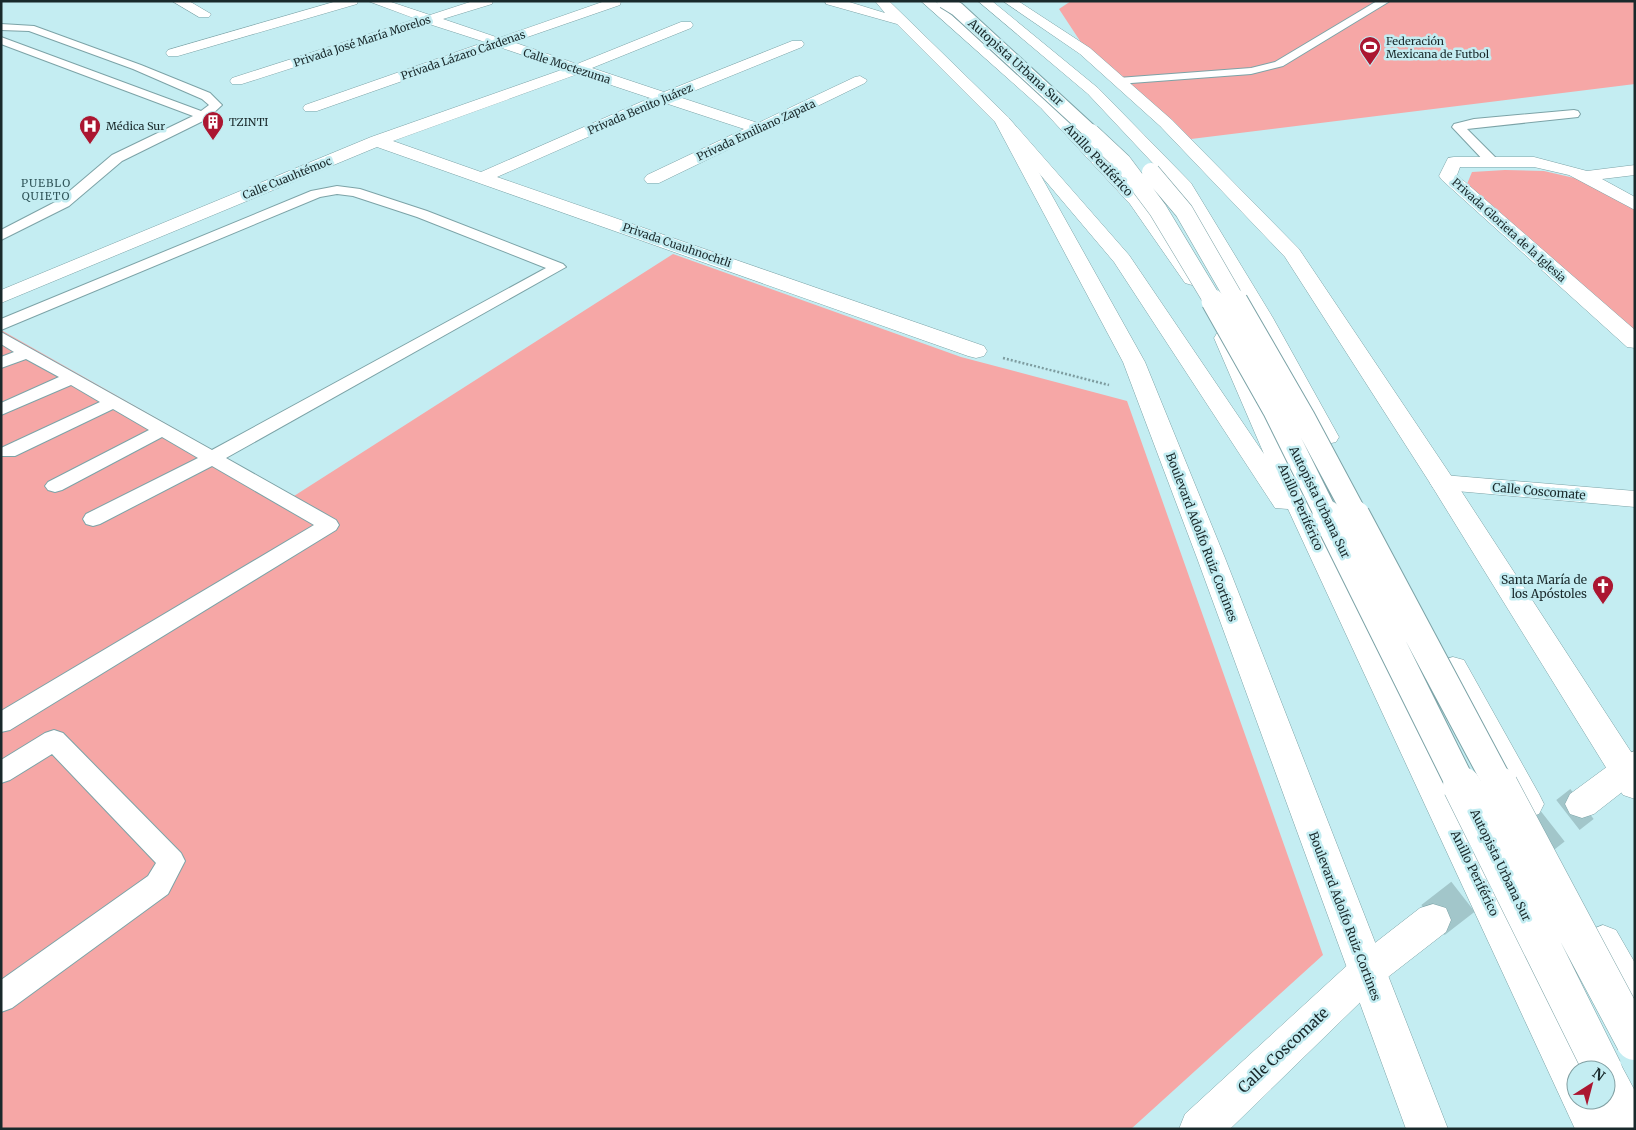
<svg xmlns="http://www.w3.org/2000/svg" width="1636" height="1130" viewBox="0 0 1636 1130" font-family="Merriweather,serif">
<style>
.green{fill:#f6a7a6}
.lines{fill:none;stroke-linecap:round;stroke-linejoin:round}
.street-tunnel{stroke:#a2c6ca;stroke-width:38;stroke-dasharray:38 19;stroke-linecap:butt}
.lane-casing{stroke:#7ca3a7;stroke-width:2}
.street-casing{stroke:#7ca3a7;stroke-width:1}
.secondary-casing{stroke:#7ca3a7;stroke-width:1}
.highway-casing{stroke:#7ca3a7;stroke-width:1}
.path{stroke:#7e9da0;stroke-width:2.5;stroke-dasharray:2 2;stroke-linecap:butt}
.lane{fill:#fff;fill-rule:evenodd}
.street{fill:#fff;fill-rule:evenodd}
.secondary{fill:#fff;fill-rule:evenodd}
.highway{fill:#fff;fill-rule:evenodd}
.highway-bridge-far4-casing{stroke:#7ca3a7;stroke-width:16;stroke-linecap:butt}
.highway-bridge-far3-casing{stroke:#7ca3a7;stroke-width:19;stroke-linecap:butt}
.highway-bridge-far2-casing{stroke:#7ca3a7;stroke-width:25;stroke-linecap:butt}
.highway-bridge-far1-casing{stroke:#7ca3a7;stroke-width:31;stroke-linecap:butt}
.highway-bridge-casing{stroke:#7ca3a7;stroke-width:39;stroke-linecap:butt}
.highway-bridge-far4{stroke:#fff;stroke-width:14}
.highway-bridge-far3{stroke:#fff;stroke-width:18}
.highway-bridge-far2{stroke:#fff;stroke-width:23}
.highway-bridge-far1{stroke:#fff;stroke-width:29}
.highway-bridge{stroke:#fff;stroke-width:38}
.labels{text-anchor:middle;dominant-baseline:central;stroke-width:5;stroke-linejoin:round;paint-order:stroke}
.far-street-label{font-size:11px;fill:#19292b;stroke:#c4edf2}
.far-poi-label{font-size:11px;fill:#19292b;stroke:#c4edf2;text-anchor:start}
.far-neighbourhood-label{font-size:11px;letter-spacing:1px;fill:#31565a;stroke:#c4edf2}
.street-label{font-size:12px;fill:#19292b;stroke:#c4edf2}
.poi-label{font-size:12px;fill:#19292b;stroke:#c4edf2;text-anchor:end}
.near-street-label{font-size:15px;fill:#19292b;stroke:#c4edf2}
</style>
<rect width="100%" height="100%" fill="#c4edf2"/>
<path class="green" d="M1071,1H1635V84L1183,140L1084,47L1059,9Z
M1505,170L1544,171L1583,180L1635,210V331L1467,184L1472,172Z
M673,254L961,357L1127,401L1323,955L1131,1129H1V330L294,496Z"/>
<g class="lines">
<path class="street-tunnel" d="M1433,920L1582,804"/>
<g class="lane-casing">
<path id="lane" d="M1377,1H1390L1283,66L1251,74L1118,84L1112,81L1118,78L1251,68L1275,62Z
M1,24L34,26L141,65L210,93L222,105L207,119L122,161L69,206L1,240V230L59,200L112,155L193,116L1,44V37L201,111L209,105L202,99L133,69L29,31L1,30Z
M1574,110L1578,111L1580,114L1578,117L1467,129L1498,160L1491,164L1486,163L1452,127L1454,124L1474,119Z
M337,186L360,189L427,211L563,264L566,267L226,458L336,520L339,525L336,530L10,730L1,732V711L314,525L212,466L100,524L93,526L86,524L83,519L86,514L198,458L162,437L62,490L55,492L48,490L45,486L48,482L149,430L113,409L15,456H1V448L100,402L71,385L1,415V403L59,377L26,359L1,368V357L14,352L1,344V332L212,450L546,268L417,217L353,196L337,194L320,197L1,330V319L311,191Z
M54,730L63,733L181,853L185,861L168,894L12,1008L1,1012V980L148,876L156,863L52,754L10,780L1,783V760L45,733Z"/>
</g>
<g class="street-casing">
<path id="street" d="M172,1H189L211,14L209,17H199Z
M337,1H358L357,4L178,56H168L166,53L168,50Z
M368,1H388L430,15L473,1H493L492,4L443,19L499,38L605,1H621L620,5L513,42L577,64L681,22H691L693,25L691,28L592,68L664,92L792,41H802L804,44L802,47L679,97L758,123L855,77L860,76L867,80L865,83L659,183H647L644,179L647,175L744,129L665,103L497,177L984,346L987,351L984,356L976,358L968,356L377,147L1,303V290L371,137L564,69L499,47L317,111H305L303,108L305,105L485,42L429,24L242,84H232L230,81L232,78L416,19ZM578,74L650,98L481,172L393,141Z
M1454,157H1534L1587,171L1635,165V175L1602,179L1635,197V210L1569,175L1534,167H1460L1457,175L1635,330V348L1627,347L1442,180L1439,176L1448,158Z
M1443,475L1635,491V507L1434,489L1430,483L1434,477Z
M1635,751V782L1594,814L1582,818L1570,814L1565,804L1570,794L1623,755Z
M1433,904L1446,908L1451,920L1446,932L1379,984L1230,1129H1179L1185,1114L1353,960L1420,908Z"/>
</g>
<g class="secondary-casing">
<path id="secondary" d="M825,1H846L885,13L875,1H889L1008,117L1145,362L1225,558L1448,1129H1406L1197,558L1123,362L995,122L897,24L826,4Z
M1003,1H1018L1090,48L1172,120L1299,249L1456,483L1635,758V799L1623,795L1430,483L1285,257L1160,126L1080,54Z"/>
</g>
<g class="highway-casing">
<path id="highway" d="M921,1H935L1053,102L1142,196L1202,279L1199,283L1192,285L1185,283L1130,204L1041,108Z
M978,1H992L1098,88L1191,183L1273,318L1339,437L1336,442L1327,444L1318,442L1315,437L1251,318L1178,190L1088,94Z
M1002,115L1008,117L1129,255L1264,454L1214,338L1217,333L1225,332L1233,333L1236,338L1342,569L1589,1068L1592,1063L1606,1057L1620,1063L1635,1091V1129H1575L1288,509L1275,508L1114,262L994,120ZM1576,1070H1606V1100H1576Z
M1453,657L1464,660L1539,794L1544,804L1539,814L1527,818L1515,814L1438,668L1442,660Z
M1603,925L1616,930L1635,963V1018L1621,1013L1584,942L1590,930Z"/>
</g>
<path class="path" d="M1003,358L1109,385"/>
<use href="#lane" class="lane"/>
<use href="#street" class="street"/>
<use href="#secondary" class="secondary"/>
<use href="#highway" class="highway"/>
<g class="highway-bridge-far4-casing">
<path id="highway-bridge-far4" d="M944,1L957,9L1093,134"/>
</g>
<g class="highway-bridge-far3-casing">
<path id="highway-bridge-far3" d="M1091,133L1122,162L1158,210L1214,303
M1151,172L1184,211L1237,303"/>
</g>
<g class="highway-bridge-far2-casing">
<path id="highway-bridge-far2" d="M1213,301L1274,409L1327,516
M1236,301L1303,417L1356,516"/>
</g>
<g class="highway-bridge-far1-casing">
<path id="highway-bridge-far1" d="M1327,515L1462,787
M1355,515L1500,787"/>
</g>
<g class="highway-bridge-casing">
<path id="highway-bridge" d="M1462,786L1603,1070
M1499,786L1635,1041"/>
</g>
<use href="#highway-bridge-far4" class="highway-bridge-far4"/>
<use href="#highway-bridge-far3" class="highway-bridge-far3"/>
<use href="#highway-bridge-far2" class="highway-bridge-far2"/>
<use href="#highway-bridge-far1" class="highway-bridge-far1"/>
<use href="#highway-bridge" class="highway-bridge"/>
</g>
<defs>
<g id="stadium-pin" transform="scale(1.125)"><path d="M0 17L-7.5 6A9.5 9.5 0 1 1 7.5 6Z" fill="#ab1631" stroke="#c4edf2"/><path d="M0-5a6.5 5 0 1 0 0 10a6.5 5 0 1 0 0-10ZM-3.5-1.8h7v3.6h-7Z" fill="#fff"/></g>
<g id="building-pin" transform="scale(1.125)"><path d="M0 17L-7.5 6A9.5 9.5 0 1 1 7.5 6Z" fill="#ab1631" stroke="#c4edf2"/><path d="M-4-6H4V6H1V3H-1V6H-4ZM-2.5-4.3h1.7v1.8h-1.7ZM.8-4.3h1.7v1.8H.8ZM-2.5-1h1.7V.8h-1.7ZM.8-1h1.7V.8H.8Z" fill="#fff"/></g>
<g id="hospital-pin" transform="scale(1.125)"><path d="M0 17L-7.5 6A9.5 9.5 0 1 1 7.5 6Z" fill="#ab1631" stroke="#c4edf2"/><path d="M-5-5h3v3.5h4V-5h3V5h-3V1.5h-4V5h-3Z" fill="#fff"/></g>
<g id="church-pin" transform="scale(1.125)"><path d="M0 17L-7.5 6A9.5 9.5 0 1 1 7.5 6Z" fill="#ab1631" stroke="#c4edf2"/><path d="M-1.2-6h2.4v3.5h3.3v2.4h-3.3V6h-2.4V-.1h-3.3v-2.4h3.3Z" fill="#fff"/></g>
</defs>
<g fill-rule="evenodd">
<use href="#stadium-pin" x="1370" y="47"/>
<use href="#building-pin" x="213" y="122"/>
<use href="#hospital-pin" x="90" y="126"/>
<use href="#church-pin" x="1603" y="586"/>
</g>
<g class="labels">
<g class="far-street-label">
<text transform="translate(362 41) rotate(-18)">Privada José María Morelos</text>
<text transform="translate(463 55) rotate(-19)">Privada Lázaro Cárdenas</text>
<text transform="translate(567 66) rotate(18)">Calle Moctezuma</text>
<text transform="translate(640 109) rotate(-23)">Privada Benito Juárez</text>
<text transform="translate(756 130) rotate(-25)">Privada Emiliano Zapata</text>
<text transform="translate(287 178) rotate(-22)">Calle Cuauhtémoc</text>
<text transform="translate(1509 230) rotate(42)">Privada Glorieta de la Iglesia</text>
<text transform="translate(677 245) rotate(19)">Privada Cuauhnochtli</text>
</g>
<g class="far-poi-label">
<text x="1386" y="41">Federación<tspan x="1386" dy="13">Mexicana de Futbol</tspan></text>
<text x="229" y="122">TZINTI</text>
<text x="106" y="126">Médica Sur</text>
</g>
<g class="far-neighbourhood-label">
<text x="46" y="183">PUEBLO<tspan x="46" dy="13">QUIETO</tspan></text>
</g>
<g class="street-label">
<text transform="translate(1016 62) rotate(42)">Autopista Urbana Sur</text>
<text transform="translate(1099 160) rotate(47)">Anillo Periférico</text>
<text transform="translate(1539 491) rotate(5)">Calle Coscomate</text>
<text transform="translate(1320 502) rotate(64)">Autopista Urbana Sur</text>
<text transform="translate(1301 507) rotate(66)">Anillo Periférico</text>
<text transform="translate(1202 537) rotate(69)">Boulevard Adolfo Ruiz Cortines</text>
<text transform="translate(1501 865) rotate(64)">Autopista Urbana Sur</text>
<text transform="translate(1475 873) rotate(64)">Anillo Periférico</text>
<text transform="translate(1345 916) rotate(69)">Boulevard Adolfo Ruiz Cortines</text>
</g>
<g class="poi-label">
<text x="1587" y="579">Santa María de<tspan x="1587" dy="14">los Apóstoles</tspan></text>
</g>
<g class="near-street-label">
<text transform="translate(1283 1050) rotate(-43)">Calle Coscomate</text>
</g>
</g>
<rect width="1636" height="1130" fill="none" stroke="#19292b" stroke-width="5"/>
<g transform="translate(1591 1085) rotate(36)"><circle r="24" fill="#c4edf2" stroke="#809fa2"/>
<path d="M0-4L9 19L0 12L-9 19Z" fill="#ab1631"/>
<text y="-8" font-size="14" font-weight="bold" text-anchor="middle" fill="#19292b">N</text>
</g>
</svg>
